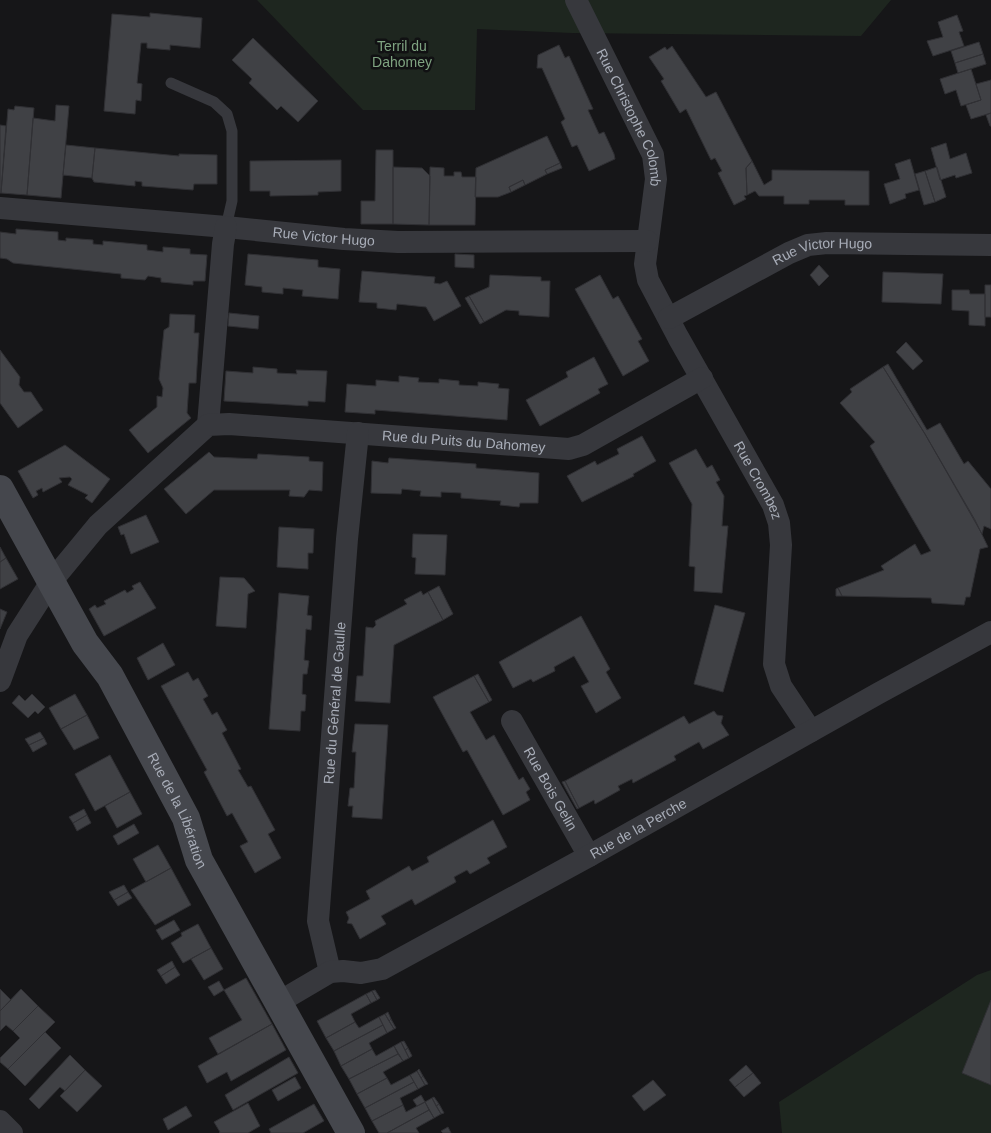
<svg xmlns="http://www.w3.org/2000/svg" width="991" height="1133" viewBox="0 0 991 1133" font-family="Arial,sans-serif">
<style>
.green{fill:#1e261f}
.building{fill:#404145;stroke:#303034}
.lines{fill:none;stroke-linecap:round;stroke-linejoin:round}
.service{stroke:#37383d;stroke-width:11}
.minor{stroke:#37383d;stroke-width:22}
.secondary{stroke:#45474d;stroke-width:28}
.labels{text-anchor:middle;dominant-baseline:central;stroke-width:5;stroke-linejoin:round;paint-order:stroke}
.park-label{font-size:14px;fill:#7fa381;stroke:#111113}
.street-label{font-size:14px;fill:#a8adb8;stroke:#111113}
</style>
<rect width="100%" height="100%" fill="#161618"/>
<path class="green" d="M257,0H891L861,36L572,33L477,29L475,110H363Z
M991,970V1133H782L779,1102L977,975Z"/>
<path class="building" d="M150,13L202,18L200,48L170,45V50L147,48V43H141L137,83L142,84L141,101L136,100L135,114L104,111L112,14L150,17Z
M957,15L963,31L959,32L964,46L933,56L927,41L943,37L938,22Z
M253,38L318,101L298,122L281,106L277,110L249,83L252,79L232,60Z
M979,42L983,54L955,63L951,51Z
M559,45L565,58L569,56L593,109L588,110L599,134L604,132L614,154L615,159L589,171L577,145L572,147L561,122L565,119L542,68H537L538,55Z
M672,46L706,97L716,92L752,161L746,168L747,195L744,196L746,199L734,205L718,173L722,171L715,158L711,160L686,109L680,113L661,81L664,79L649,57L665,47L667,50Z
M983,54L986,64L958,73L955,63Z
M971,69L981,100L961,106L956,90L945,94L940,79Z
M991,80V113L971,119L966,105L981,100L976,84Z
M56,105L69,106L61,198L27,195L33,118L55,121Z
M15,106L34,108L27,195L1,193L8,109L14,110Z
M991,113V126H990L986,115Z
M0,125L6,126L1,193H0Z
M547,136L560,163L545,170L547,174L525,185L523,180L509,187L511,192L498,197H475L476,168Z
M946,143L950,159L966,153L972,173L956,178L955,175L940,180L931,148Z
M66,145L95,148L92,178L63,175Z
M95,148L179,156V154L217,155V184H194L193,190L142,186V182L135,181V186L94,182L92,178Z
M376,150H393V224H361V201H375Z
M910,159L919,190L905,194L906,198L890,204L884,184L900,179L895,164Z
M341,160V191L318,192V195L270,196V191H250V161Z
M752,161L764,185L772,180V170L869,171V205H845V200H809V204H784V196H759L755,191L747,195L746,168Z
M560,163L562,168L547,174L545,170Z
M393,167L422,168L430,176L429,225L393,224Z
M430,167L444,168V176H454V172H461L462,177H476L475,225H429Z
M937,167L946,197L935,202L925,171Z
M925,171L935,202L924,205L915,174Z
M523,180L525,185L511,192L509,187Z
M16,229L58,232V240L66,241V238L93,240V244L103,245V241L147,245V250L163,252V247L190,249V254L207,255L205,281H193V285L161,282V278L148,276L145,280L121,278V274L13,263L7,259L0,258V232L16,234Z
M248,254L318,260V267L340,269L338,299L302,296L303,290L283,288V294L262,292V287L245,285Z
M455,254L474,255V268L455,267Z
M819,265L829,276L819,286L810,275Z
M362,271L435,277L434,283L440,284L447,281L461,306L434,321L426,307L397,304L396,310L377,308V303L359,302Z
M883,272L943,274L941,304L882,302Z
M490,275L541,277V281H550L549,317L519,315V311L506,310L484,322L469,296L489,287Z
M600,275L613,299L618,296L642,339L638,341L649,361L623,376L575,289Z
M985,285H991V317H985Z
M952,290H969L970,294H985V326L969,325V311L952,310Z
M469,296L484,322L480,324L465,298Z
M229,313L259,316L258,329L228,326Z
M170,314L195,315L194,333H199L196,383H189L187,413L191,418L148,453L129,430L157,407V396L162,397L163,388L159,379L164,330L169,327Z
M906,342L923,361L913,370L896,352Z
M0,350L20,377L19,385L24,392H31L43,410L18,428L0,403Z
M594,357L608,384L598,389L600,393L540,426L526,400L568,377L566,372Z
M888,364L927,430L940,423L964,464L968,461L991,489V529L984,526L982,534L925,434L883,367Z
M253,367L277,369V373L297,374L296,370L327,371L325,402L308,401V406L224,401L226,371L253,373Z
M883,367L925,434L975,520L988,547L980,549L970,597H966L964,605L932,603L931,598L842,596L838,588L884,570L881,566L915,544L921,555L931,551L870,446L875,442L840,403L852,392L850,389Z
M399,376L419,378L418,382L439,383V379L459,381V385L478,386V382L499,384L498,388L509,389L507,420L375,410V414L345,412L347,384L376,386V380L399,382Z
M642,436L656,461L633,474L634,476L582,502L567,476L595,461L597,465L619,454L617,449Z
M65,445L110,479L92,503L85,498L88,495L68,485L72,479L70,477L59,478L62,482L43,492L42,488L36,491L38,495L33,498L18,471Z
M696,449L707,468L712,465L720,480L716,482L724,496L722,526H728L722,593L694,591L695,567L689,566L692,504L669,463Z
M209,452L214,457L257,459L258,454L309,457V461L323,462L322,491L309,490L304,497L289,496L290,490H214L186,514L164,489Z
M389,458L476,464V468L539,473L538,503H520L519,507L500,505L501,501L461,498V493L441,492V497L420,496L421,491L402,489L401,494L371,493L372,461L388,463Z
M146,515L159,542L131,554L124,534L121,535L118,527Z
M279,527L314,529L313,553H308V569L277,567Z
M413,534L447,535L445,575L415,574L416,558L412,557Z
M0,547L6,558L0,562Z
M6,558L18,579L0,589V562Z
M220,577L244,578L255,591L248,594L246,628L216,626Z
M140,582L156,608L104,636L89,609L95,605L97,608L106,604L104,601L125,590L127,593L134,589L132,586Z
M439,586L453,614L443,620L428,592Z
M838,588L842,596H836V589Z
M421,591L423,595L428,592L443,620L394,645L390,703L355,701L357,676H363L366,627L373,628L376,625L375,621L407,604L404,600Z
M279,593L309,596L307,615L312,616L311,630L306,629L304,660L309,661L307,674H303L302,694L306,695L305,711H301L300,731L269,729Z
M715,605L745,613L723,692L694,684Z
M0,609L7,612L0,629Z
M581,616L610,669L606,672L621,698L596,713L581,686L589,682L574,656L554,667L555,671L533,682L531,679L513,688L499,662Z
M163,643L175,665L148,680L137,658Z
M188,672L193,681L198,678L208,696L203,699L212,715L217,712L227,730L222,733L241,769L238,770L248,787L251,786L275,830L268,834L281,858L255,873L240,846L248,842L232,813L227,816L204,772L207,770L161,686Z
M478,674L492,700L489,702L474,676Z
M474,676L489,702L470,712L486,740L494,735L519,780L523,777L530,789L526,792L530,800L503,815L467,750L463,752L433,697Z
M32,694L45,707L38,714L35,711L28,718L12,703L19,695L25,701Z
M75,694L87,715L61,729L49,708Z
M714,711L717,715L723,716L721,723L729,735L703,749L699,742L674,756L676,760L633,783L632,779L618,786L620,790L595,804L594,800L579,808L565,781L684,716L689,724Z
M87,715L99,738L74,750L61,729Z
M355,724L388,725L382,819L352,817L353,806H348L350,788H354L356,752H352Z
M40,732L44,738L29,745L25,739Z
M44,738L47,744L33,752L29,745Z
M110,755L130,792L95,811L75,774Z
M565,781L579,808L577,809L562,782Z
M130,792L142,814L117,828L105,806Z
M84,809L87,815L73,823L69,817Z
M87,815L91,823L77,831L73,823Z
M493,820L507,847L487,858L490,863L470,874L467,870L454,877L456,882L415,905L412,899L381,916L386,924L360,939L352,924L347,923L349,918L346,912L370,899L366,891L409,866L412,871L429,862L427,857Z
M134,824L139,833L118,845L113,836Z
M158,845L171,868L146,882L133,859Z
M171,868L191,905L155,925L131,890Z
M124,885L128,892L114,900L109,892Z
M128,892L132,898L118,906L114,900Z
M174,920L180,930L162,940L156,930Z
M198,924L211,948L183,963L171,943L182,936L181,933Z
M211,948L223,969L204,980L191,959Z
M172,961L175,967L161,976L157,970Z
M175,967L180,975L166,984L161,976Z
M246,978L272,1024L218,1054L209,1038L242,1020L224,990Z
M219,981L224,990L214,996L208,987Z
M0,989L11,1000L0,1011Z
M21,989L38,1006L13,1031L6,1025L0,1031V1011Z
M375,990L380,998L377,1000L372,991Z
M372,991L377,1000L371,1003L366,994Z
M366,994L371,1003L351,1014L355,1022L326,1038L317,1021Z
M991,1000V1085L962,1073Z
M38,1006L55,1022L8,1069L0,1062V1058L20,1038L13,1031Z
M388,1012L391,1019L389,1021L385,1014Z
M385,1014L394,1029L387,1033L379,1017Z
M379,1017L383,1025L334,1051L326,1038L355,1022L359,1028Z
M391,1019L396,1028L394,1029L389,1021Z
M272,1024L286,1050L231,1081L227,1072L207,1083L198,1066Z
M383,1025L387,1033L369,1043L372,1049L341,1066L334,1051Z
M45,1032L61,1048L25,1086L8,1069Z
M404,1041L408,1048L405,1050L401,1042Z
M401,1042L409,1058L403,1061L394,1046Z
M394,1046L398,1054L349,1079L341,1066L372,1049L376,1056Z
M408,1048L412,1056L409,1058L405,1050Z
M398,1054L403,1061L383,1072L387,1078L357,1094L349,1079Z
M70,1055L85,1070L65,1091L60,1087L39,1109L29,1099Z
M289,1057L298,1073L233,1110L225,1095Z
M746,1065L753,1073L735,1087L729,1080Z
M419,1069L423,1076L421,1078L417,1071Z
M85,1070L102,1086L77,1112L60,1096Z
M417,1071L425,1085L418,1089L410,1075Z
M753,1073L761,1083L744,1097L735,1087Z
M410,1075L414,1082L365,1108L357,1094L387,1078L391,1085Z
M423,1076L428,1084L425,1085L421,1078Z
M295,1077L301,1088L278,1101L272,1090Z
M653,1080L666,1095L644,1111L632,1096Z
M414,1082L418,1089L400,1098L403,1105L372,1121L365,1108Z
M421,1095L425,1102L417,1106L413,1100Z
M434,1097L439,1104L436,1106L432,1098Z
M432,1098L441,1114L434,1118L425,1102Z
M425,1102L429,1110L387,1133H379L372,1121L403,1105L406,1112Z
M248,1103L260,1126L248,1133H219L220,1132L214,1122Z
M314,1104L324,1121L303,1133H271L269,1129Z
M439,1104L444,1113L441,1114L436,1106Z
M186,1106L192,1116L168,1130L163,1119Z
M429,1110L434,1118L416,1128L419,1133H387Z
M448,1127L451,1133H443L441,1131Z"/>
<g class="lines">
<path class="service" d="M171,83L214,102L227,114L232,131V201L226,227"/>
<g class="minor">
<path id="s1" d="M576,0L653,155L656,179L645,264L648,280L678,337L773,505L779,523L781,545L774,664L781,686L811,731"/>
<path id="s2" d="M0,208L226,227L344,239L398,242L647,241"/>
<path id="s3" d="M669,318L789,253L808,245L827,243L991,245"/>
<path d="M208,425L223,244L226,227"/>
<path id="s4" d="M0,681L17,635L51,582L98,525L208,425L229,424L569,449L583,445L702,378"/>
<path id="s5" d="M512,721L589,856"/>
<path id="s6" d="M330,972L318,921L347,539L358,433"/>
<path id="s7" d="M279,1002L330,972L343,971L361,973L382,969L589,856L879,693L991,632"/>
<path d="M0,1121L12,1133"/>
</g>
<path class="secondary" id="s8" d="M0,489L85,643L110,676L186,818L199,860L351,1133"/>
</g>
<g class="labels">
<g class="park-label">
<text x="402" y="46">Terril du<tspan x="402" dy="16">Dahomey</tspan></text>
</g>
<g class="street-label">
<text stroke="none"><textPath href="#s1" startOffset="130">Rue Christophe Colomb</textPath></text>
<text stroke="none"><textPath href="#s2" startOffset="325">Rue Victor Hugo</textPath></text>
<text stroke="none"><textPath href="#s3" startOffset="170">Rue Victor Hugo</textPath></text>
<text stroke="none"><textPath href="#s4" startOffset="591">Rue du Puits du Dahomey</textPath></text>
<text stroke="none"><textPath href="#s1" startOffset="528">Rue Crombez</textPath></text>
<text stroke="none"><textPath href="#s6" startOffset="271">Rue du Général de Gaulle</textPath></text>
<text stroke="none"><textPath href="#s5" startOffset="78">Rue Bois Gelin</textPath></text>
<text stroke="none"><textPath href="#s8" startOffset="368">Rue de la Libération</textPath></text>
<text stroke="none"><textPath href="#s7" startOffset="404">Rue de la Perche</textPath></text>
</g>
</g>
</svg>
